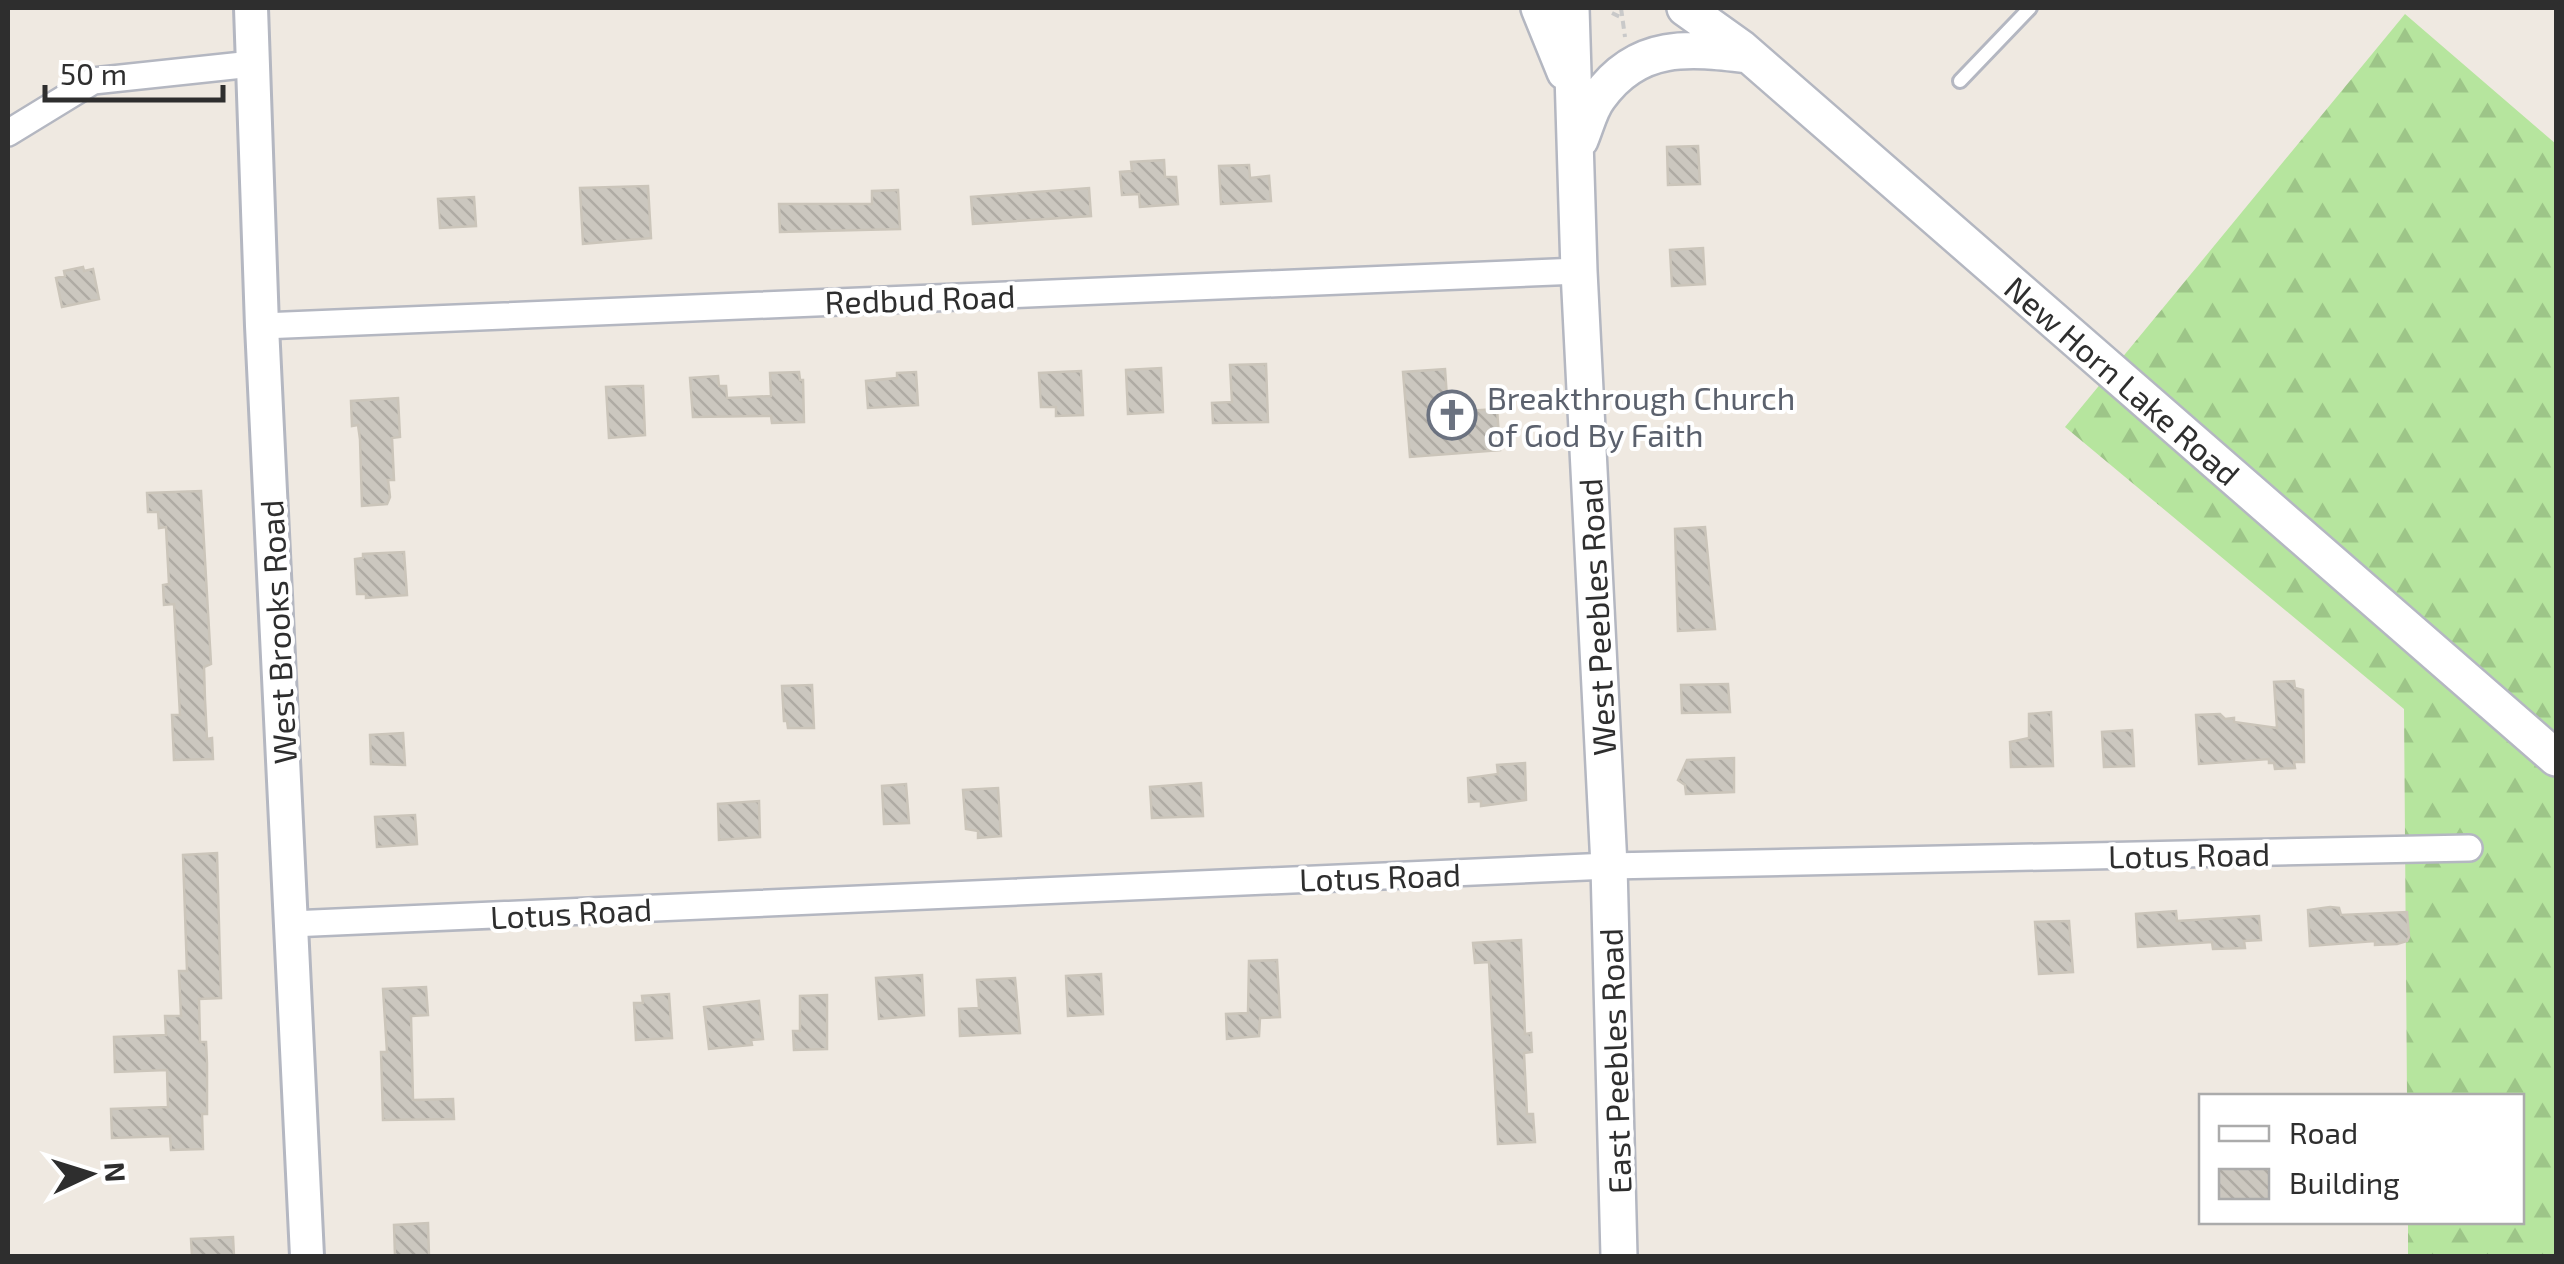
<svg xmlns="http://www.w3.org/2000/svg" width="2564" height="1264" viewBox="0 0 2564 1264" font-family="'Exo 2',sans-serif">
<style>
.forest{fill:url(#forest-firs)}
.building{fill:url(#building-back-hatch);stroke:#cbc5ba;stroke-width:2.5}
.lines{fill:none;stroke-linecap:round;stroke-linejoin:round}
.service-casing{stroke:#b4b7c1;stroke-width:18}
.minor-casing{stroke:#b4b7c1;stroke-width:30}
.tertiary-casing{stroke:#b4b7c1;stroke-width:38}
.secondary-casing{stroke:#b4b7c1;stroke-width:40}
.path{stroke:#c9c9c9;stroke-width:4;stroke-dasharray:8 5;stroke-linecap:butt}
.service{stroke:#fff;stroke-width:12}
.minor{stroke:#fff;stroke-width:25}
.tertiary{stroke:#fff;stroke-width:32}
.secondary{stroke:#fff;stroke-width:35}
.labels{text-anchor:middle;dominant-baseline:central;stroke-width:8;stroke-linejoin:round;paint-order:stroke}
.street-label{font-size:32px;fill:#2e2e2e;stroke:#fff}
.worship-label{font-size:32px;fill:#5b616d;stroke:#fff;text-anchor:start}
</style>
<defs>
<pattern id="forest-firs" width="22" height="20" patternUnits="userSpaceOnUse" patternTransform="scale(2.5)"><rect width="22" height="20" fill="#b6e59e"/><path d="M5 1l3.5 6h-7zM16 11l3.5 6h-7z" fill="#9dc588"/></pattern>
<pattern id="building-back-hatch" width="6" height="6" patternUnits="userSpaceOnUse" patternTransform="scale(2.5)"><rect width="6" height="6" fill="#cbc7bf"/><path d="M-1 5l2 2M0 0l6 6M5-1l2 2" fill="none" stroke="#afaba4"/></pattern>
</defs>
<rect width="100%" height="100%" fill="#efe9e1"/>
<path class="forest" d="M2405,14L2556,144V1256H2408V1222H2522V1096H2407L2404,709L2065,427Z"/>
<path class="building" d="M1698,146L1700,184L1668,185L1667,147Z
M1164,160L1165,177H1176L1178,204L1140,207L1139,194L1122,195L1120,172L1132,171L1131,162Z
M1249,165L1250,178L1269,176L1271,201L1221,204L1219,166Z
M648,186L651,238L583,244L580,188Z
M1089,188L1091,216L973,224L971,197Z
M898,190L900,229L780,232L779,204H872V191Z
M474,197L476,226L440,228L438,199Z
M1703,248L1705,284L1672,286L1670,250Z
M83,267L84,271L93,269L99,299L62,307L56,278L65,276L64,271Z
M1266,364L1268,422L1213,423L1212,403L1232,402L1230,365Z
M1161,368L1163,412L1128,414L1126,370Z
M1445,369L1448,412L1497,409L1500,450L1410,457L1403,372Z
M1081,371L1083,415L1056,416V407H1041L1039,373Z
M799,372L800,380H803L804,422L772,423L771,416L693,417L690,378L718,376L719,386H726L727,398L771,396L770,373Z
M916,372L918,405L868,408L866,381L897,378V373Z
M632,386H643L645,435L609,438L606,387Z
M398,398L400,437L392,438L394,480H388L390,497L387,504L362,506L360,439L358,425L352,426L351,401Z
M201,491L211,664L204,667L205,700L207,739L212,738L213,759L174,760L172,715H180L174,604L164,605L163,585L169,584L166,527L159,528L158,512H148L147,493Z
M1705,527L1715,629L1678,631L1675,529Z
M404,552L407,595L366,598V594H357L355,559L363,558V554Z
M2294,681L2295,688L2303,690L2304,762H2294L2295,768L2275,769L2274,763H2269V759L2199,764L2196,715L2220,714L2225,719L2234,718V722L2277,728L2274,682Z
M1728,684L1730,712L1682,713L1681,685Z
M812,685L814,728H788L787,721H784L782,686Z
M2051,712L2053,766L2011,767L2010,742L2029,738V714Z
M2132,730L2134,766L2104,767L2102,732Z
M403,733L405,765L371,764L370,735Z
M1734,758V792L1686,794L1685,785L1678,780L1687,760Z
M1525,763L1526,800L1481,806V801L1469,802L1468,778L1498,774L1497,765Z
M1201,783L1203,816L1152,818L1150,787Z
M906,784L909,823L884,824L882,786Z
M998,788L1001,836L978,838V831L966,829L963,790Z
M759,801L760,837L719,840L718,804Z
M415,815L417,844L377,847L375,817Z
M217,853L221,998L199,999L200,1042H206L207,1063V1114H202L203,1149L171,1150L170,1136L112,1138L111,1109L168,1107L167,1070L115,1072L114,1037L166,1035L165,1016H181L179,971H187L183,855Z
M2330,907L2339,908L2341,915L2407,912L2409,937L2407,941L2397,944L2375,945V941L2310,946L2308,910Z
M2176,911L2177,921L2259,916L2261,940L2244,941L2245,948L2213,949L2212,942L2138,947L2136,914Z
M2069,921L2073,972L2039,974L2035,922Z
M1521,940L1525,1034L1531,1033L1532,1052L1524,1053L1527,1114H1533L1535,1142L1498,1144L1489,962L1475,963L1473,943Z
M1277,960L1280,1017L1260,1018L1259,1036L1227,1039L1226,1014L1248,1013L1249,961Z
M1101,974L1103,1014L1068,1016L1066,976Z
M922,975L924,1015L879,1019L876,978Z
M1015,978L1020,1033L960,1036L959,1009L979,1008L977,980Z
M426,987L428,1015L411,1016L413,1100L453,1099L454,1119L383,1120L381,1052H387L383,989Z
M669,994L672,1038L636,1040L634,1003H643L642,996Z
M827,995V1049L794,1050L793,1031H800V996Z
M759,1001L763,1039L751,1040L752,1045L709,1049L704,1007Z
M428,1223L429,1256H395L394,1225Z
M233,1237L234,1256H192L191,1239Z"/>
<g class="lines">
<g class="service-casing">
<path id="service" d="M1960,81L2030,8"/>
</g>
<g class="minor-casing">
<path id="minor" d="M8,133L93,81L252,64
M262,326L1579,271
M291,924L1609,866L2469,848"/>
</g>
<g class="tertiary-casing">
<path id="tertiary" d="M251,8L262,326L307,1256"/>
</g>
<g class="secondary-casing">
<path id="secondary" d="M1539,8L1565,72
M1571,8L1579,271L1609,866L1619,1256
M1685,8L1741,48L2556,758
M1580,140C1586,126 1590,108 1599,97C1638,42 1689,48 1748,55"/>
</g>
<path class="path" d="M1621,8L1625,37
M1612,13L1622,18"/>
<use href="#service" class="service"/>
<use href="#minor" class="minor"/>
<use href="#tertiary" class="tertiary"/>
<use href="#secondary" class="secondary"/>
</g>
<defs>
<g id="church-ring" transform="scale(2.5)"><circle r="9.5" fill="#fff" stroke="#6b7280" stroke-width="1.5"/><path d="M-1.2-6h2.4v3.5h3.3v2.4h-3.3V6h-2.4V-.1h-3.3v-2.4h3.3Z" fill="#6b7280"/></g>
</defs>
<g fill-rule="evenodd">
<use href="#church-ring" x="1452" y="415"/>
</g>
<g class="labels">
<g class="street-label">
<text transform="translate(920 298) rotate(-2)">Redbud Road</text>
<text transform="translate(2123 380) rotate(41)">New Horn Lake Road</text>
<text transform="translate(1596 617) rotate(-93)">West Peebles Road</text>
<text transform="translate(277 632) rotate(-93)">West Brooks Road</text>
<text transform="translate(2189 854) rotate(-1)">Lotus Road</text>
<text transform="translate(1380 876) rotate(-2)">Lotus Road</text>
<text transform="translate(571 912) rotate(-3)">Lotus Road</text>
<text transform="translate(1614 1061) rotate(-92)">East Peebles Road</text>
</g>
<g class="worship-label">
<text x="1487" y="397">Breakthrough Church<tspan x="1487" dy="37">of God By Faith</tspan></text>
</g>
</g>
<rect width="2564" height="1264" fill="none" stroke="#2e2e2e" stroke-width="20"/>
<rect x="2199" y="1094" width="325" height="130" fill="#ffffff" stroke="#ababab" stroke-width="2.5"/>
<rect x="2219" y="1126" width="50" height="15" fill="#ffffff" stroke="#ababab" stroke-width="2.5"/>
<text x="2289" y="1144" font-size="30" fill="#2e2e2e">Road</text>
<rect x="2219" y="1169" width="50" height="30" fill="url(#building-back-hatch)" stroke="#ababab" stroke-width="2.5"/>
<text x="2289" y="1194" font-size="30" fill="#2e2e2e">Building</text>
<g transform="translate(90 1174) rotate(86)" stroke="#ffffff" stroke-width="8" paint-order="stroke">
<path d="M0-8L18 38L0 25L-18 38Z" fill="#2e2e2e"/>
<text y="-15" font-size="28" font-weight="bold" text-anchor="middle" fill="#2e2e2e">N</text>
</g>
<path d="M45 85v15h178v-15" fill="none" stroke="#2e2e2e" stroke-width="5"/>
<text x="60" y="85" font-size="30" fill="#2e2e2e" stroke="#ffffff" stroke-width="8" paint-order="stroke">50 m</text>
</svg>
